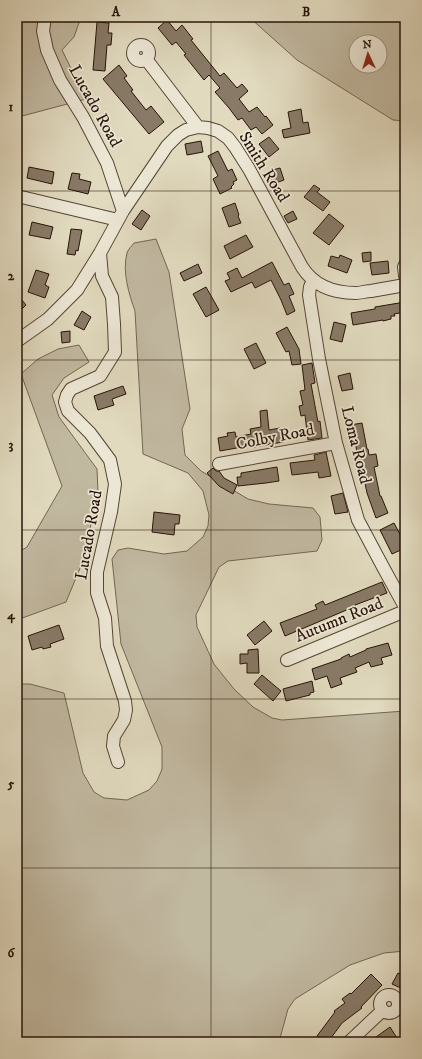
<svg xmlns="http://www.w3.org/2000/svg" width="422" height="1059" viewBox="0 0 422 1059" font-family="'IM FELL DW Pica',serif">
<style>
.green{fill:#c1b8a0;stroke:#746654;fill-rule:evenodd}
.building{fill:#887a67;stroke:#271308}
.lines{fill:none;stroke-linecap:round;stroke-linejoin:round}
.minor-casing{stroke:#564536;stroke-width:14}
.minor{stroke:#ece7d5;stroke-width:12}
.grid{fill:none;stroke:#271308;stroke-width:1;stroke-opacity:0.55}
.labels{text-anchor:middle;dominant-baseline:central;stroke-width:3.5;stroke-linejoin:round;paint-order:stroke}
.street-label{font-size:17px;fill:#271308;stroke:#ece7d5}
.neatline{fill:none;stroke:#271308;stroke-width:1.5}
.grid-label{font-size:13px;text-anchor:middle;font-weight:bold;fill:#271308}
</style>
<rect width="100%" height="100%" fill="#e1dabf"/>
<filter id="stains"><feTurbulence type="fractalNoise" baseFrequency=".005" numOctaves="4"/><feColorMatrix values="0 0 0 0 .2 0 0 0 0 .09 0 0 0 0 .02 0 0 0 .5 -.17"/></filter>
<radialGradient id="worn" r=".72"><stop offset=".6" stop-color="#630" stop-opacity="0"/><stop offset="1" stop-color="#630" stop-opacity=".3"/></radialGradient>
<path class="green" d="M17,17H81L74,37L62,50L86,99L26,115L17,117Z
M249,17H405V121L393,120L297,60ZM356,42H380V66H356Z
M156,239L169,272L190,409L182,429L185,455L201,471L248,499L269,504L313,508L320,517L322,540L317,551L228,561L219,567L196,615L197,627L214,664L234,689L253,707L272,718L282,720L405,711V951L384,953L350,965L295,999L288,1009L279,1042H17V684H30L64,693L83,773L94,792L104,798L127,800L149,790L157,781L162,769V747L121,644L112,559L118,550L128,548L164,554L187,551L203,537L208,526L209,515L203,491L188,473L143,454L135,311C129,294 122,272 127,253C128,249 132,246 134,243Z
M79,345L89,362L64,378L52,395L59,417L97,469L98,492L83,561L66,602L17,620V553L27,547L62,486L21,374L38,359L58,349Z"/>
<path class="building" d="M167,20L176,31L182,25L193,39L191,40L220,76L224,73L237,88L242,84L248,91L239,99L249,112L257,107L265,117L266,116L273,125L262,134L256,127L251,130L242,118L238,120L229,108L215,92L220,88L209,75L204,80L184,55L186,54L176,42L172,45L158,28Z
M97,22L109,23L108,33H112L111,45H107L105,71L93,70Z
M119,65L127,76L124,78L133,90L131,91L146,110L151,106L164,122L149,134L103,79Z
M301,109L303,123L308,122L310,133L284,138L282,130L291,128L288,112Z
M269,137L279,149L269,157L259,144Z
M201,141L203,152L187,155L185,144Z
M218,151L228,171L232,169L237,180L233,182L234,184L231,187L232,188L220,194L213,179L218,176L208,156Z
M29,167L54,172L52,184L27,178Z
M280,168L284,180L273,184L269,171Z
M72,173L80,174L79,179L91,182L88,194L68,189Z
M314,185L320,189L317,192L330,202L323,211L304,197Z
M235,203L239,215L238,216L241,223L229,227L222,208Z
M142,210L150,216L141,230L132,224Z
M293,211L297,219L288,223L284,216Z
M329,214L344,226L329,245L313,233Z
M32,222L53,227L50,239L29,235Z
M71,229L82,230L78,251L76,250L75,255L67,254Z
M246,235L253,247L230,259L224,246Z
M371,252V261L363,262L362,253Z
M340,255L352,260L347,273L328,266L331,256L339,258Z
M388,261L389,273L372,275L370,263Z
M272,262L284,285L289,283L294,294L289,296L295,311L287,315L281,300L271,280L255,288L252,282L231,292L225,281L230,279L227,273L237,268L242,278Z
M198,264L202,273L184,281L180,273Z
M36,270L49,274L45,285L49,287L45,298L28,292Z
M206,287L219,310L206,317L193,294Z
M17,294L26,305L17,314Z
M405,302V312L394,314L395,316H391V319L383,321V320L353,325L351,313L375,309V307Z
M82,311L91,317L84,330L74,325Z
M334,322L346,325L342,342L330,339Z
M287,327L299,349L301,364L292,365L289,351L286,352L276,333Z
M70,331V342L62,343L61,332Z
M256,343L266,363L254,369L244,349Z
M312,363L315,383L311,384L318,422L320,421L322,438L308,440L305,415L301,416L299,406L303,405L300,391L305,390L302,365Z
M350,373L353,389L342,391L338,376Z
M123,386L126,394L112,399L114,405L98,410L94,396Z
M267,410L269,430L280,428L283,442L254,447L253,445L220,451L218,438L228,436L227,433L235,432L236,437L251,434L250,429L261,427L260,411Z
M362,423L367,449H368L369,455L376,454L378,466L374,467L380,496H381L388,513L376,518L367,493L362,469H360L355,441L353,442L350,425Z
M326,452L331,476L319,478L318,472L292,475L290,463L315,460L314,455Z
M277,467L279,481L266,483L238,486L237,477H241V473Z
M213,468L216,471H219L224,478L237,485L233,494L219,486L207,473Z
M343,493L348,512L335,514L331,496Z
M154,512L180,515L179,524H175L174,535L152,532Z
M394,523L403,540L400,541L403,549L392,554L380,530Z
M382,582L387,593L355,605L356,606L285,636L280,623L317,609L315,605L323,601L325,605Z
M264,621L272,631L255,645L247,635Z
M59,625L64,639L50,644L51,647L43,649L42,647L32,650L28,636Z
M388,643L392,655L381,658L383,664L371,667L369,662L355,668L357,672L340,678L342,684L331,688L327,676L315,680L312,669L341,659V658L349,654L350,657L366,650V649Z
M258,649L259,673H247V663L240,664V654H248V650Z
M262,675L281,691L273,701L254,684Z
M312,681L314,692L310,693V695L286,701L283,689Z
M398,973L405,976V990L392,984Z
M371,974L382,985L361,1007L362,1008L342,1023L328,1042H326L317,1036L335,1012L334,1011L345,1003L342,999L350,993L351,994Z
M390,1027L397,1038L392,1042H369Z"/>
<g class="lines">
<g class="minor-casing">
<path id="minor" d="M45,17L43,31L47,50L60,80L83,117L107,163L123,211
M133 53a8 8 0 1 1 16 0a8 8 0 1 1-16 0Z
M146,59L198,127
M17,196L118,220
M100,253L102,276L112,297L114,324L115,352L100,376L71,389L67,395L65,402L68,411L90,433L110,460L115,484L111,512L97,572V593L105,618L107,646L125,701L126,710L124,720L114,736L113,746L118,762
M405,265L404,267L405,276
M313,280L310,287L309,295L319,359L336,443L358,520L383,567L405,607
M17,341L48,319L77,290L100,253L123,211L167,146L178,135L186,130L198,127L208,128L218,131L228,138L235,147L249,169L302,267C314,286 334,293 356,293C361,293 366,291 371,291C382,289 394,287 405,285
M219,464L336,443
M287,660L405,611
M380 1004a9 9 0 1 1 18 0a9 9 0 1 1-18 0Z
M349,1042L383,1010"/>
</g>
<use href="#minor" class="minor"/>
</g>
<path class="grid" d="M211,17V1042M17,191H405M17,360H405M17,530H405M17,699H405M17,868H405"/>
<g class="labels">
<g class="street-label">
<text transform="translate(95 106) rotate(61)">Lucado Road</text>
<text transform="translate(264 167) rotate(58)">Smith Road</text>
<text transform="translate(275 437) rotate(-11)">Colby Road</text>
<text transform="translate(356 445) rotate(76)">Loma Road</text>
<text transform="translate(89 535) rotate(-80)">Lucado Road</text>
<text transform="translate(339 620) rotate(-22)">Autumn Road</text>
</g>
</g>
<rect width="422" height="1059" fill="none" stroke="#e1dabf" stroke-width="44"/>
<g transform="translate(368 54) rotate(356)"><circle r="19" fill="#ece7d5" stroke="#9d9283"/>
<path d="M0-3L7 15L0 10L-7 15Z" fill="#8f2418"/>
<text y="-6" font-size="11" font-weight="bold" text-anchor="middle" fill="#271308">N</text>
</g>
<rect x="22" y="22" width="378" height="1015" class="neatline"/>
<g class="grid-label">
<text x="116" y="16">A</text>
<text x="306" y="16">B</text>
<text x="11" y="111">1</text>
<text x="11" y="280">2</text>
<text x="11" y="449">3</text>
<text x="11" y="619">4</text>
<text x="11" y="788">5</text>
<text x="11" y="957">6</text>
</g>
<rect width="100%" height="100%" filter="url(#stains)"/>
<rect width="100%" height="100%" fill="url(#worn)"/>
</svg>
